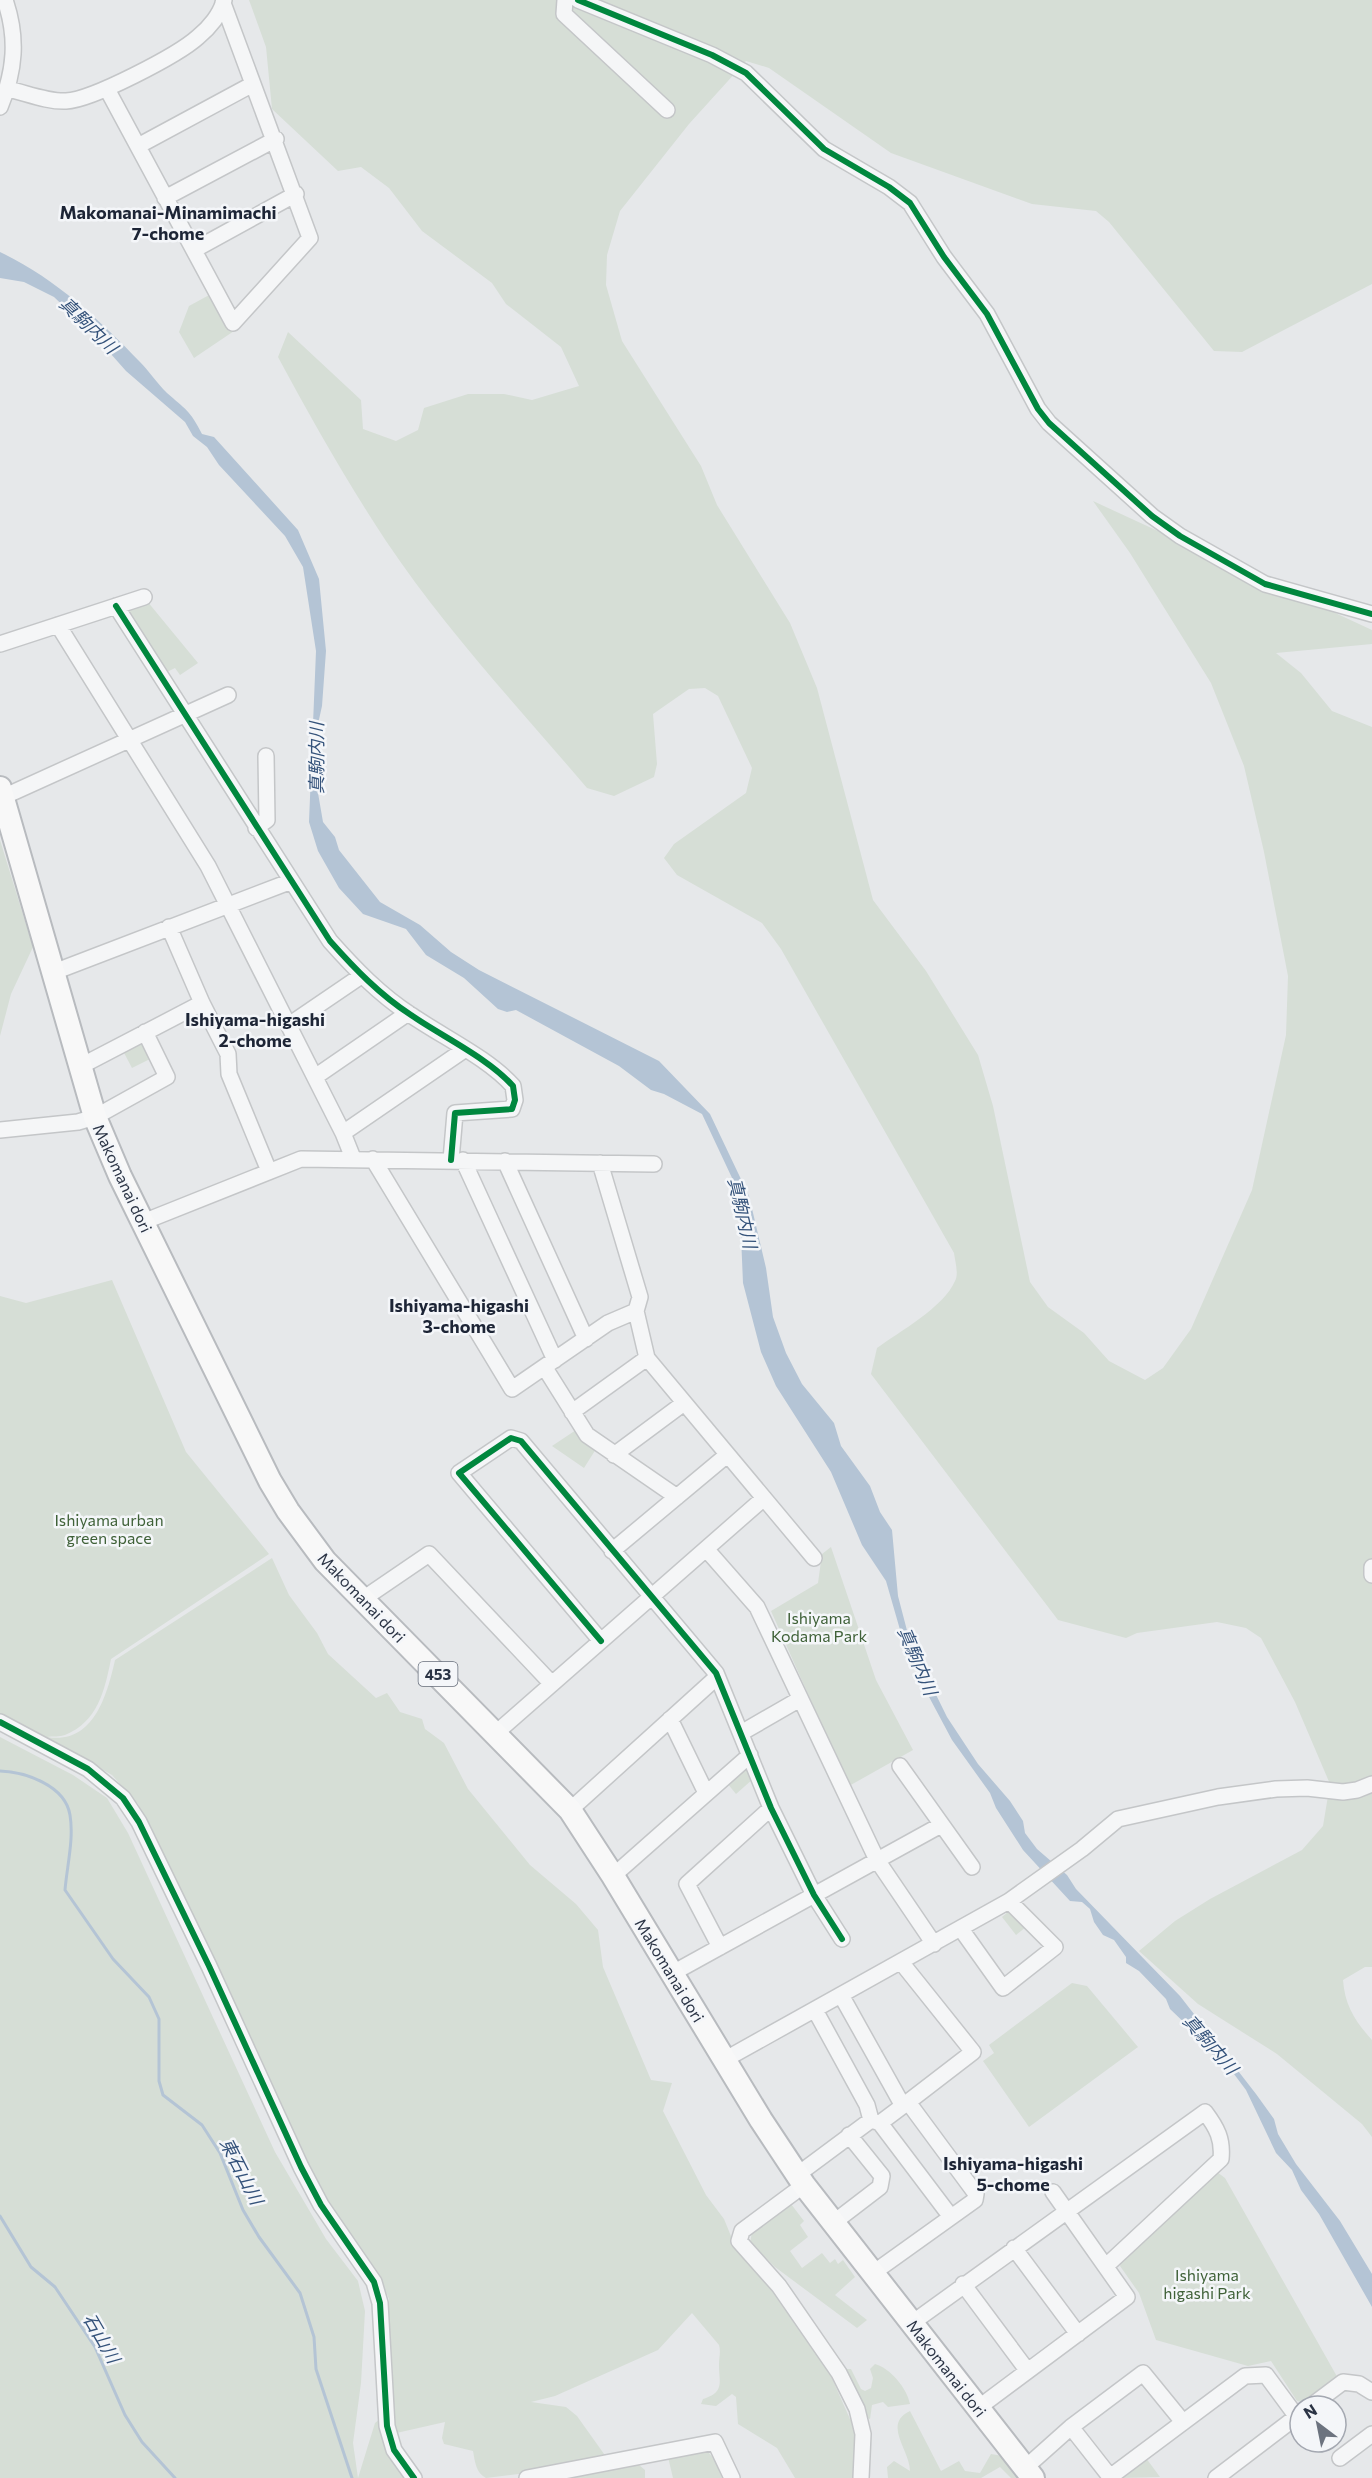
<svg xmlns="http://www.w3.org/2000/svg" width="1372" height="2478" viewBox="0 0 1372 2478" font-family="Commissioner,'Noto Sans JP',sans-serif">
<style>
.green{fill:#d6ded6}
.water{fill:#b4c4d5}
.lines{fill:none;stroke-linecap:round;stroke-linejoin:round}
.stream{stroke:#b4c4d5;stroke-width:3}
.minor-casing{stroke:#c4c6c8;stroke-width:18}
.highway-casing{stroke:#b8bbbf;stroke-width:26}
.minor{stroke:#f5f6f7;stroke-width:15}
.highway{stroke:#f8f8f8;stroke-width:22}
.cycleway-casing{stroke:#f4f6f9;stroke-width:10}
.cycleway{stroke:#00873e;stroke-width:6}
.labels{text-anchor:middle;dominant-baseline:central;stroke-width:5;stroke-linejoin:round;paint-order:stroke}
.shield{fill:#f4f6f9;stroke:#676e7b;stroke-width:1.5}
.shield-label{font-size:15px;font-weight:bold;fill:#2b3445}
.street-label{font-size:16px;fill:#2b3445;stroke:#f4f6f9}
.park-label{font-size:16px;fill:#3f6138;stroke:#f4f6f9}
.neighbourhood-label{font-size:18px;font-weight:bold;fill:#1d2536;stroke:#f4f6f9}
.water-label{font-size:18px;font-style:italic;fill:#34527a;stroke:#f4f6f9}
</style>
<rect width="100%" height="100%" fill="#e6e8ea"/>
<path class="green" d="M249,0H1372V284L1242,352L1214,351L1109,222L1096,211L1032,204L891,153L769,68L746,61L689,124L620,211L607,255L606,285L622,341L701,466L717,505L790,623L817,688L873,900L926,971L978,1055L993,1106L1030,1282L1048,1307L1084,1333L1109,1361L1145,1380L1163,1368L1191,1329L1252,1190L1286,1035L1288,976L1264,852L1244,766L1211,683L1130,553L1093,501L1372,630V644L1276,653L1301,673L1332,711L1372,727V1967H1365L1343,1980C1345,2006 1355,2021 1372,2040V2137L1362,2124L1277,2054L1198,2004L1139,1951L1175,1921L1210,1899L1302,1850L1323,1826L1330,1784L1295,1702L1261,1638L1246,1628L1217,1622L1137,1633L1126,1638L1058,1620L871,1374L877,1348C899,1332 944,1307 955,1281C959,1274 955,1261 954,1253L781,949L762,923L677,875L664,858L674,844L746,793L752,768L718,696L705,688L689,689L653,714L657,764L654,777L614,796L587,788C519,708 445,629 386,541C347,482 312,420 278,357L288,332L361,400L363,429L396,441L418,430L424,408L468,394H504L532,400L579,386L561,347L506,304L492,283L422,231L389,188L361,167L338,171L272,109L266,47Z
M211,294L234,331L194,358L179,332L189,306Z
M147,601L198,663L180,675L175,668L167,672L127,610Z
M0,840L33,947L11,994L0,1036Z
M141,1040L150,1059L132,1068L122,1049Z
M112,1280L186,1452L269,1554L111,1659C105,1689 98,1722 65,1735C60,1737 52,1736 47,1737C93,1745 107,1696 115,1660L272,1558L289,1595L317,1633L328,1654L376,1698L387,1693L400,1712L422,1719L425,1729L444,1743L468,1789L530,1865L576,1904L598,1930L603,1967L651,2080L672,2083L663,2111L706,2195L724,2219L733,2241L770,2286L830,2374L850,2419L856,2424L855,2478H795L777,2448L738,2424L736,2397L732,2394L716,2406L701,2404L703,2399C725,2392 719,2383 719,2365C719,2357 721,2352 719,2345L692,2313L658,2350L555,2396L531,2402L566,2407L577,2416L614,2468L639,2465L645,2470V2478H528L527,2473L486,2478C476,2473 475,2462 473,2451L444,2444L442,2438L445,2422L392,2434L389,2422V2299L380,2278L338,2219L314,2174L138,1804L112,1775L46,1737V1736H40L0,1715V1296L26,1303Z
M576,1430L596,1449L584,1468L552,1446Z
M831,1547L876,1680L913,1750L849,1786L771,1611L818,1583L822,1554Z
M0,1737L73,1775L107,1798L128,1833L275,2152L326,2239L358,2281L365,2311L361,2383L353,2443L358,2478L375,2423L380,2419L408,2478H0Z
M747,1765L753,1779L736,1794L727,1783Z
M1008,1912L1016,1915L1026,1927L1016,1935L1002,1917Z
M1072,1983L1087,1986L1138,2047L1029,2127L983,2061L994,2053L989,2045Z
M1217,2172L1225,2178L1339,2380L1306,2403L1297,2401L1271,2361L1248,2366L1156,2340L1139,2293L1120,2266L1121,2261Z
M791,2204L804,2221L800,2225L808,2237L790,2251L802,2268L822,2253L830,2263L835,2259L838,2264L843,2260L855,2277L835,2295L867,2320L857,2328L775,2267L750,2243L752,2232Z
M875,2364C890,2368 907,2388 910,2404L888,2407L883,2402L872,2405L870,2419L863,2416L846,2369H851L861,2389L865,2391L871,2388L873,2378L870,2369Z
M910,2411L941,2471L959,2461L965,2471L980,2473L991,2454L1003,2456L1019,2478H1011L1000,2467L981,2478H888L887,2467L894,2461L910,2471C910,2450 882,2424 910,2411Z
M689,2452H708L715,2460L722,2478H673L668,2457Z
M1146,2458L1160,2477L1122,2478V2477Z"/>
<path class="water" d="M0,252C53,277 99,319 140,362C149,371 157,383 167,393C185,409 190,410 202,434L214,437L298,530L319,579L326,651L322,706L316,733L318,793L323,822L335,837L339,850L380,902L420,925L451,952L479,970L659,1061L710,1114L749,1196L766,1268L773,1317L786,1353L802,1384L834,1423L841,1446L870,1486L880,1512L892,1530L898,1596L910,1642L947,1717L978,1764L1010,1801L1023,1821L1025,1833L1037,1849L1067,1875L1076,1889L1180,1996L1256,2094L1274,2119L1278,2134L1296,2164L1340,2221L1372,2274V2307L1319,2214L1301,2190L1292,2170L1276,2153L1246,2090L1231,2070L1201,2045L1192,2030L1170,2009L1166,1999L1139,1971L1126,1963V1957L1114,1940L1103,1935L1094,1922L1090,1909L1082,1902L1070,1901L1023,1850L996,1808L990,1793L952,1740L928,1695L920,1673L909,1661L886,1581L862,1545L831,1472L776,1386L761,1352L743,1283L740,1212L733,1180L702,1114L664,1094L651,1090L619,1066L516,1010L507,1012L498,1009L464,978L426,955L406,929L363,914L339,888L318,851L309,822L316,651L303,567L285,536L219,465L207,447L193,436L185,422L126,371L95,336L54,297L24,282L0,278Z"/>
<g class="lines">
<path class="stream" d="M0,1771C25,1772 65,1785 70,1815C74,1839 67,1866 65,1890L113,1959L149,1997L159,2019V2081L163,2095L202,2125L220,2153L243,2210L259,2237L300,2293L314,2337L316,2369L352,2478
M0,2216L31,2267L55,2287L95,2347L125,2415L142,2442L175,2478"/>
<g class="minor-casing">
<path id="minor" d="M565,0L564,14L667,110
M578,0L712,55L746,73L824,149L889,187L910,203L944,257L987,314L1038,409L1049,423L1152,516L1180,536L1265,584L1372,614
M8,89C26,93 48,102 66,101C92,100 178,55 198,37C209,28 221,14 224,0
M107,89L233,323L310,238L223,3
M0,107C15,71 18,38 5,0
M138,146L253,84
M165,198L276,139
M194,250L296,194
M116,606L330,941C355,969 380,995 411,1015C443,1037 488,1058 513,1086L515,1100L512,1109L455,1113L451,1160
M58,625L208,866L343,1133L353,1158
M0,644L144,597
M3,797L228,695
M256,828L267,820L266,756
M169,927L202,1003L228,1054L229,1074L269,1171
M54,972L289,882
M289,1025L361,976
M81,1066L202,1003
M315,1077L408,1013
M0,1130L78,1122L95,1117L167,1077L145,1032
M343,1133L464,1050
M373,1159L512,1389L608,1323L636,1311
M463,1160L555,1360
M505,1161L586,1339
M600,1163L640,1297L636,1311L647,1358L814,1558
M143,1222L301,1159L654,1164
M545,1368L587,1435L677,1497
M572,1412L647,1358
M614,1455L684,1403
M707,1550L757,1607L877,1860L934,1944
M612,1551L727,1455
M1372,1567V1575
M363,1599L429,1554L552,1684
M601,1641L459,1473L511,1438L521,1441L716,1673L771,1808L814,1895L842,1939
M670,1719L706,1793
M0,1722L88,1769L123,1798L139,1822L209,1966L301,2167L321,2205L374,2282L380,2303L387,2426L394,2450L414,2478
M496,1733L764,1498
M741,1733L800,1699
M900,1766L972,1867
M570,1810L717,1677
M613,1876L750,1755
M961,1929L1003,1988L1055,1947L1009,1901
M720,1947L687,1884L771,1808
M671,1974L941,1825
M841,1995L903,2106
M815,2010L867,2105L871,2120
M724,2060L1009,1901L1082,1849L1118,1819L1218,1797L1276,1789L1307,1788L1343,1792L1357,1790L1372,1784
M880,2123L951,2217
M797,2175L871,2120L880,2123L908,2102
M804,2185L742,2231L739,2241L779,2286L839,2373L857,2409L863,2434L861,2478
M833,2223L880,2187L882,2176L849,2135
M1014,2248L1078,2334
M873,2273L975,2200L976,2194L908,2102L973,2052L901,1962
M963,2284L1027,2370
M912,2323L1205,2112C1217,2128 1223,2139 1221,2159L1106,2266
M1311,2406L1343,2382L1359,2384L1372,2392
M978,2408L1127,2297L1053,2192
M1071,2427L1111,2478
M1340,2458L1372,2434
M1025,2468L1071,2427L1143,2373L1183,2422
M1110,2477L1245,2376L1266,2375L1297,2417
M527,2478L715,2442L732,2478
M1216,2478L1300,2414"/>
</g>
<g class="highway-casing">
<path id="highway" d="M0,788L95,1117L120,1176L270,1481L288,1511L325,1561L570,1810L613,1876L761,2120L804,2185L1033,2478"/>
</g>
<use href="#minor" class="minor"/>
<use href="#highway" class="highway"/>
<g class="cycleway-casing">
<path id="cycleway" d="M578,0L712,55L746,73L824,149L889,187L910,203L944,257L987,314L1038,409L1049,423L1152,516L1180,536L1265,584L1372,614
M116,606L330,941C355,969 380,995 411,1015C443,1037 488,1058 513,1086L515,1100L512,1109L455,1113L451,1160
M601,1641L459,1473L511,1438L521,1441L716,1673L771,1808L814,1895L842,1939
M0,1722L88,1769L123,1798L139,1822L209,1966L301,2167L321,2205L374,2282L380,2303L387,2426L394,2450L414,2478"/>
</g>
<use href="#cycleway" class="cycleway"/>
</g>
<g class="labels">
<rect class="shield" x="418.5" y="1662" width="39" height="24" rx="4.5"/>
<g class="shield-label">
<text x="438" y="1674">453</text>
</g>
<g class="street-label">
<text transform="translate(123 1178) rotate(65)">Makomanai dori</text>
<text transform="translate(362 1597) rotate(46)">Makomanai dori</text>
<text transform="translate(670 1970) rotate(59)">Makomanai dori</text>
<text transform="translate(947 2368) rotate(52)">Makomanai dori</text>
</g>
<g class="park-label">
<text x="109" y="1519">Ishiyama urban<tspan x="109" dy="18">green space</tspan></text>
<text x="819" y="1617">Ishiyama<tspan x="819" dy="18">Kodama Park</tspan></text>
<text x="1207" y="2274">Ishiyama<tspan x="1207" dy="18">higashi Park</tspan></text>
</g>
<g class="neighbourhood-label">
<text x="168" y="212">Makomanai-Minamimachi<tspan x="168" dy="21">7-chome</tspan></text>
<text x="255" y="1019">Ishiyama-higashi<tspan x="255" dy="21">2-chome</tspan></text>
<text x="459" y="1305">Ishiyama-higashi<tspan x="459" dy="21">3-chome</tspan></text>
<text x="1013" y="2163">Ishiyama-higashi<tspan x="1013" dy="21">5-chome</tspan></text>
</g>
<g class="water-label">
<text transform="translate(89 325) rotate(44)">真駒内川</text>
<text transform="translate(316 758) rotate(-90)">真駒内川</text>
<text transform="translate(743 1213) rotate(77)">真駒内川</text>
<text transform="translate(918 1661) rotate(67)">真駒内川</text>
<text transform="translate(1211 2044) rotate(49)">真駒内川</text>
<text transform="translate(242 2171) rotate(63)">東石山川</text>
<text transform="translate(102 2338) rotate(60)">石山川</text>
</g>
</g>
<g transform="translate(1318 2424) rotate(328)"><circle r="28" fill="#f4f6f9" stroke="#a4a8b1" stroke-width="1.5"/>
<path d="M0-4.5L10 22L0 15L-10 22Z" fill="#6c737f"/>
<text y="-9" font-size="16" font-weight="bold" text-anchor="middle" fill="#2b3445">N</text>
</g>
</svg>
